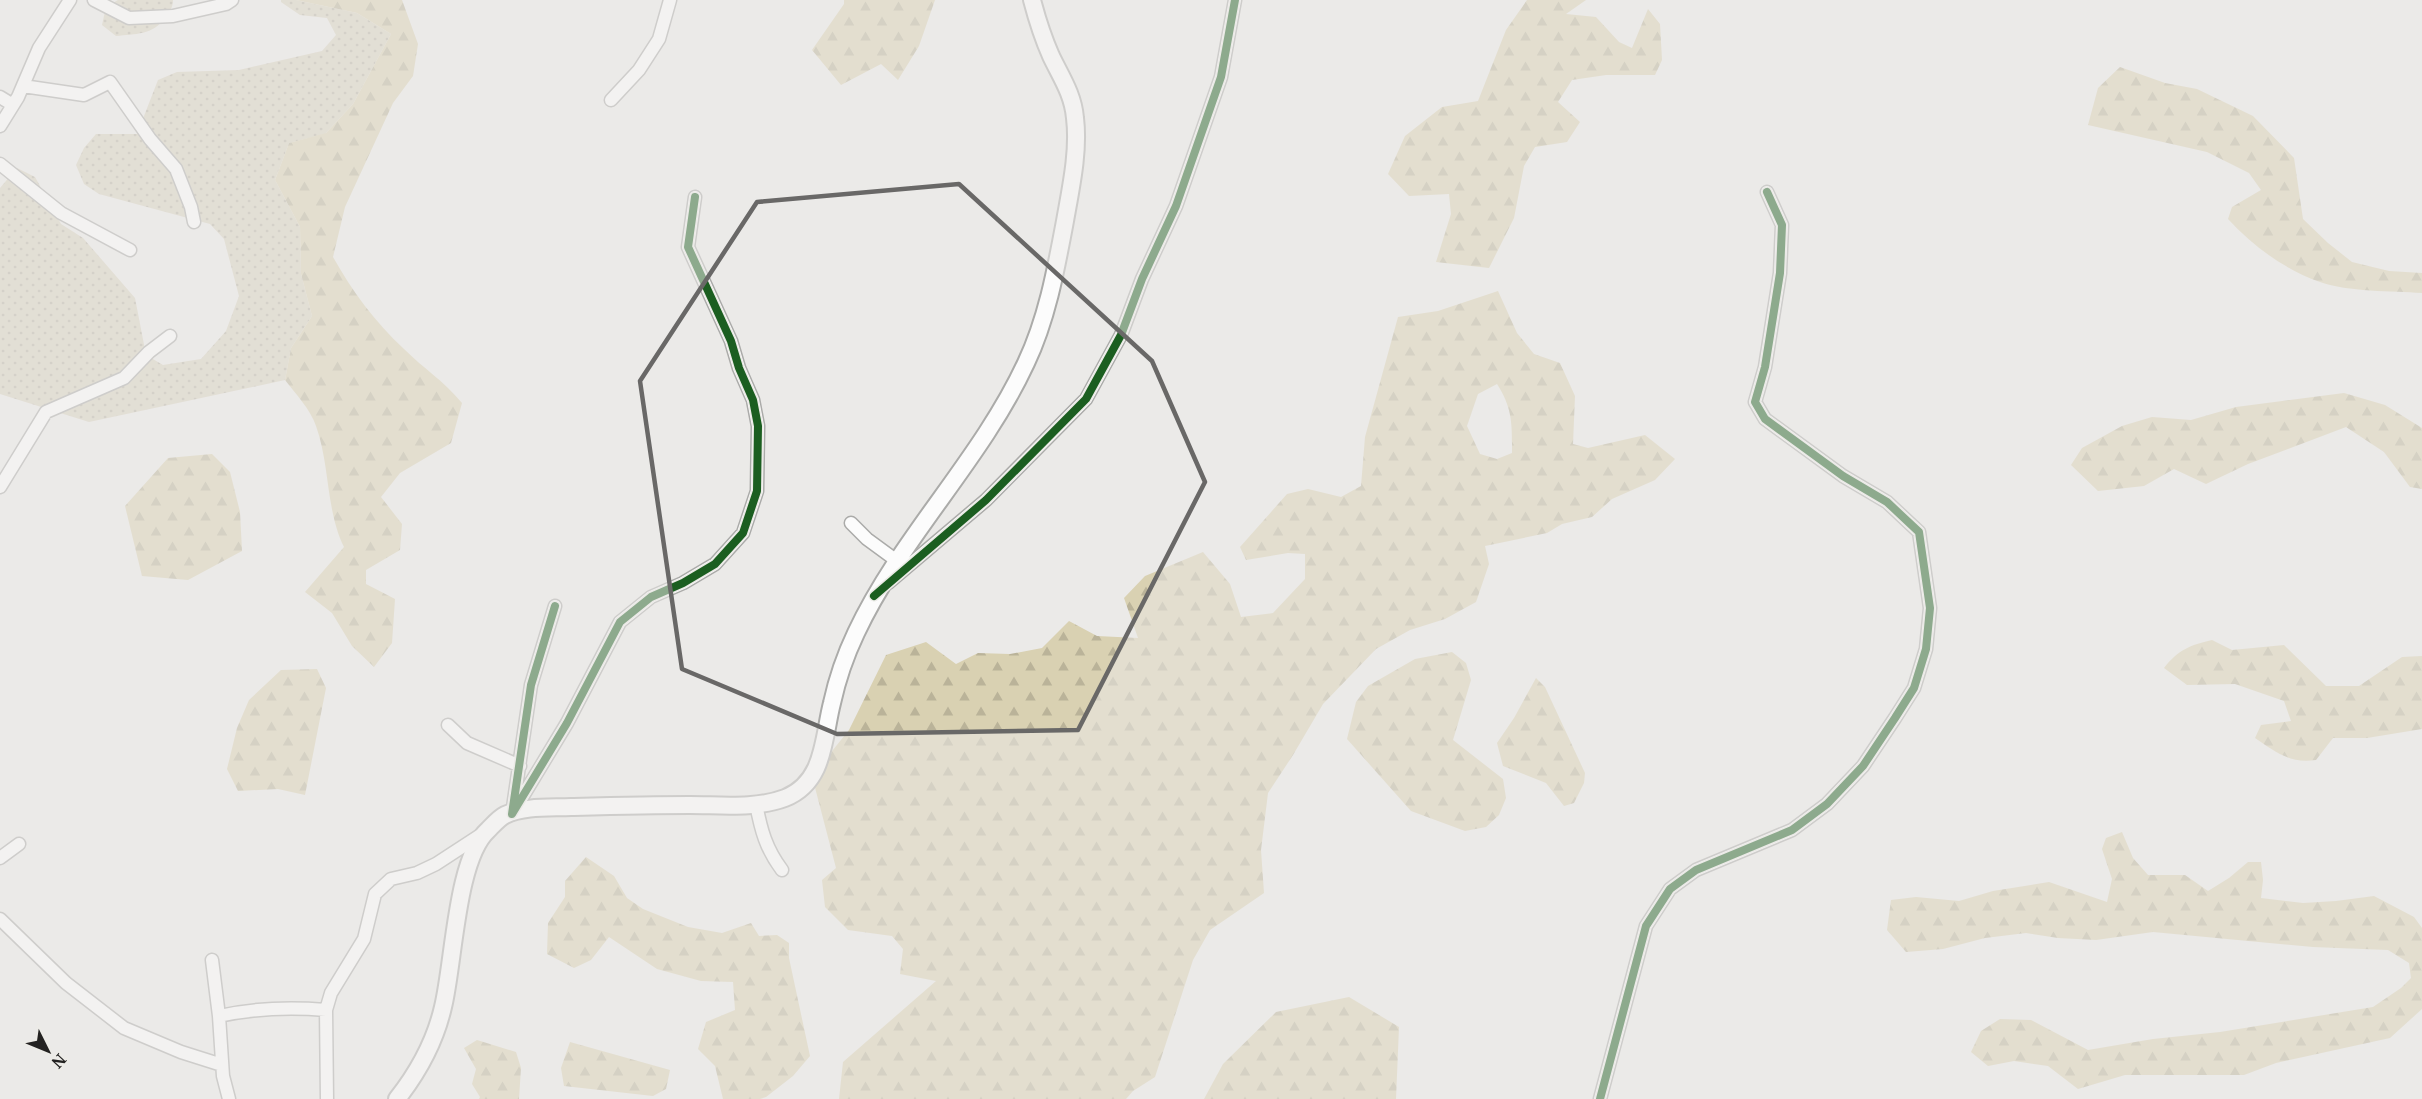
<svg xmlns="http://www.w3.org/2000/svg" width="2422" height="1099" viewBox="0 0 2422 1099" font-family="'Noto Serif',serif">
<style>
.grass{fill:url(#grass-dots)}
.forest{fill:url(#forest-firs);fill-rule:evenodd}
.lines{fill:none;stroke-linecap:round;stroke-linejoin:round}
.street-casing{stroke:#ababa9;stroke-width:15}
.secondary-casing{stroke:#ababa9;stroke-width:20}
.street{stroke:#fcfcfc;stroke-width:12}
.secondary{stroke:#fcfcfc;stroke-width:16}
.cycleway-casing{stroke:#ecebe7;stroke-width:11}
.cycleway{stroke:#1b5e20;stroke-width:8}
.marked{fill:none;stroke:#696867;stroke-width:4.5;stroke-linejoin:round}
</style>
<defs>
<pattern id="grass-dots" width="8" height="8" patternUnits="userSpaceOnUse" patternTransform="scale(1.5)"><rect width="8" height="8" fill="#d8d2bf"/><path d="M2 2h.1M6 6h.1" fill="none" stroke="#b9b4a4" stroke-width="1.8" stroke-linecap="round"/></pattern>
<pattern id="forest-firs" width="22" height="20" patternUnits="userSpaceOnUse" patternTransform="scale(1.5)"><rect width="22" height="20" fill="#d9d1b2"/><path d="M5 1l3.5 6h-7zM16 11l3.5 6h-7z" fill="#bab399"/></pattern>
</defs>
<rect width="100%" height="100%" fill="#ebeae8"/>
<path class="grass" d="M118,0H173C173,8 169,12 165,18C153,35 135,34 116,36L102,25L106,7Z
M281,0H296L357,13L391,34L353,104L325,134L289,143L275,180L300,227L301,274L312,316L291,348L285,380L89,422L0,394V188L17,168L35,177L61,224L83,238L135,298L146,355L163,365L201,359L226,331L239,296L224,239L210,224L99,194L84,184L76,165L84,148L96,134H137L158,80L177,72L239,70L322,51L336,35L327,18L300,15L281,2Z"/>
<path class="forest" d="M296,0H402L418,44L413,76L393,103L345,207L333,257C352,291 375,322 404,349C424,369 443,380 462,403L451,443L400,473L381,497L402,524L400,550L366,570V584L395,599L392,643L374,667L352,646L332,613L305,592L344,547C326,511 330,465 316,426C311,410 295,393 285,380L291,348L312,316L301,274L300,227L275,180L289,143L326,133L353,104L391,34L357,13Z
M844,0H935L919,46L898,80L881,64L841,85L812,50L844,4Z
M1527,0H1586L1566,14L1596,17L1619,42L1632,48L1648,9L1660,24L1662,60L1655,75H1606L1572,80L1558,102L1580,122L1567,142L1535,147L1524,166L1514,218L1489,268L1436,262L1451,214L1449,194L1409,196L1388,174L1405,136L1442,107L1478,101L1506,30Z
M2120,67L2165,83L2197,89L2253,116L2294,158L2303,219L2328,243L2352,262L2389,271L2422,273V293C2392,291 2348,292 2320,282C2284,269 2254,247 2228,219L2232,207L2261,190L2249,173L2207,152L2088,125L2098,88Z
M1498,291L1517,333L1534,354L1560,363L1575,396L1573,444L1588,448L1645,435L1675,459L1655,480L1612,499L1592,517L1562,524L1547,533L1485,546L1489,564L1476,602L1445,619L1410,630L1376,649L1323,704L1293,755L1268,793L1261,850L1264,893L1210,930L1193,960L1155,1077L1133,1091L1126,1099H839L843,1062L936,981L900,974L903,949L892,936L848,930L825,907L822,880L836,868L812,776L849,730L886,655L926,642L956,664L978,653L1010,654L1042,648L1069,621L1097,636L1138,638L1124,598L1145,576L1203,552L1230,584L1241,617L1273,613L1305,579V554L1288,553L1246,560L1240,547L1287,494L1308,489L1341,497L1361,486L1365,437L1398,317L1438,311ZM1497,384C1513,409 1512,425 1512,453L1497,459L1480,454L1467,426L1478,394Z
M2344,393L2385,405L2422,428V489L2410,487L2384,452L2346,427L2248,464L2206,484L2174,469L2144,486L2098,491L2071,465L2082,448L2122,426L2152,417L2191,420L2236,407Z
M212,454L230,472L240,512L242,551L188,580L142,576L125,506L168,458Z
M2212,640L2232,650L2284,645L2326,686H2359L2402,657L2422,656V729L2367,738H2333L2316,760C2290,764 2276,752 2255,738L2261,725L2291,721L2284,701L2235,684L2187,685L2164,668C2178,650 2190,645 2212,640Z
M1452,652L1466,663L1471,680L1453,740L1503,779L1506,798L1499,815L1486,827L1465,831L1411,811L1347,739L1356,702L1368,686L1415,659Z
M317,669L326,688L305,795L278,789L238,791L227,769L237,728L249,700L281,670Z
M1536,678L1545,687L1585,773L1584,783L1574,803L1564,806L1546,783L1503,766L1497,743L1514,718Z
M2122,832L2133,858L2148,875H2185L2208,891L2229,878L2248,862H2261L2263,880L2261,898L2303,903L2336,901L2374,896L2414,917L2422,928V1009L2390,1038L2276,1063L2244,1075H2125L2078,1089L2048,1066L2014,1061L1988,1066L1971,1052L1981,1031L2000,1019L2031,1020L2088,1050L2153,1039L2220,1032L2373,1007L2401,988L2411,978L2409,963L2388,950L2313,947L2153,932L2096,940L2058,938L2026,933L1985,938L1943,949L1906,952L1887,930L1891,900L1916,897L1959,901L1993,891L2049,882L2107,902L2112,879L2102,849L2106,838Z
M586,857L614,876L627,898L643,909L688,927L722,933L751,923L759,936L777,935L789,943V958L810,1056L793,1076L766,1097L760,1099H723L715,1066L698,1049L706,1022L735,1010L733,982L701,981L657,969L609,937L591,960L574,968L547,954L548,923L565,897V881Z
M1349,997L1399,1027L1396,1099H1204L1223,1064L1276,1012Z
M477,1040L516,1052L521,1068L519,1099H479L480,1097L472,1084L476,1069L464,1048Z
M570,1042L670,1070L666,1089L653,1096L564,1086L561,1068Z"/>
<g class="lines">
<g class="street-casing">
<path id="street" d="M94,0L129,18L173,16L226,4L232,0
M23,86L84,95L110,82L150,139L176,169L191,207L194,222
M0,97L13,105
M611,100L639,70L659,39L670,0
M0,126L18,97L39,48L70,0
M0,164L61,213L130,250
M0,487L46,412L124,378L149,352L170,336
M851,523L867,539L897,561
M888,583L986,500L1086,399L1121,335L1142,279L1176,206L1221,77L1235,0
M555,606L531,685L512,814L567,723L620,622L651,597L683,583L715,564L743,533L757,491L758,426L753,400L739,368L731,341L688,247L695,197
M448,725L467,743L520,766
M756,804C761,830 766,849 782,870
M0,858L19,844
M0,919L66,983L124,1028L181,1052L222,1065
M212,960L219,1016L223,1076L229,1099
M219,1016C255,1008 289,1007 326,1010
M327,1099L326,1010L331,993L364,939L375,894L391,879L417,873L436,864L482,834
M1600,1099L1646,926L1670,889L1696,870L1792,830L1827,804L1863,766L1895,718L1914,688L1926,649L1930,608L1919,532L1887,502L1843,476L1765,419L1755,402L1765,367L1780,273L1782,225L1767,192"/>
</g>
<g class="secondary-casing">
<path id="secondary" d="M397,1099C419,1071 435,1042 443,1007C454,963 456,859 488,830C493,825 499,818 505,815C524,806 550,808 571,807C611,806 650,805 690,805C721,805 756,809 785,798C825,782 823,738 832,703C837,680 846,654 856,633C901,537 981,460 1026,363C1047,319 1056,269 1065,221C1071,187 1079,151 1075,118C1073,94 1061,77 1051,56C1043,38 1037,19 1032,0"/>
</g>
<use href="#street" class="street"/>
<use href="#secondary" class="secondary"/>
<g class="cycleway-casing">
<path id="cycleway" d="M874,596L986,500L1086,399L1121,335L1142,279L1176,206L1221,77L1235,0
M555,606L531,685L512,814L567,723L620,622L651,597L683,583L715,564L743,533L757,491L758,426L753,400L739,368L731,341L688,247L695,197
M1600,1099L1646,926L1670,889L1696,870L1792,830L1827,804L1863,766L1895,718L1914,688L1926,649L1930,608L1919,532L1887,502L1843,476L1765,419L1755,402L1765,367L1780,273L1782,225L1767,192"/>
</g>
<use href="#cycleway" class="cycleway"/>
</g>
<path d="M0 0H2422V1099H0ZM959,184L1152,361L1205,482L1078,730L837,734L682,669L640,381L757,202Z" fill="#ebeae8" fill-opacity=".55" fill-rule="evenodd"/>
<path class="marked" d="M959,184L1152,361L1205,482L1078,730L837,734L682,669L640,381L757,202Z"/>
<g transform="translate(48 1051) rotate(133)" stroke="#ecebe7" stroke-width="4.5" paint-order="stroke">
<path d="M0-4.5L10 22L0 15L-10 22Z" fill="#232221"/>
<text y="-9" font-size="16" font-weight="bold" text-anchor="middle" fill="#232221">N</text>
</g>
</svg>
